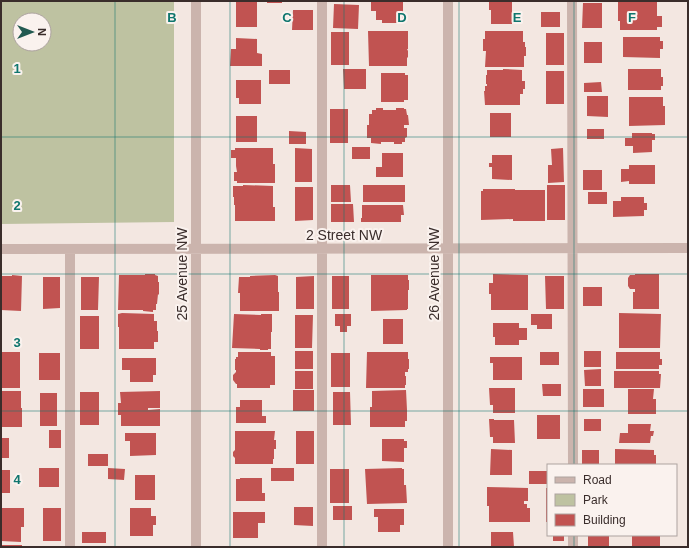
<svg xmlns="http://www.w3.org/2000/svg" width="689" height="548" viewBox="0 0 689 548" font-family="Helvetica,sans-serif">
<style>
.green{fill:#bec2a1;fill-rule:evenodd}
.building{fill:#c15351}
.lines{fill:none;stroke-linecap:round;stroke-linejoin:round}
.minor{stroke:#cbb4ad;stroke-width:10}
.grid{fill:none;stroke:#0f766e;stroke-width:1;stroke-opacity:0.55}
.labels{text-anchor:middle;dominant-baseline:central;stroke-width:4;stroke-linejoin:round;paint-order:stroke}
.street-label{font-size:14px;fill:#3a2d2b;stroke:#faf2ee}
.grid-label{font-size:13px;text-anchor:middle;font-weight:bold;fill:#0f766e;stroke:#faf2ee;stroke-width:4;stroke-linejoin:round;paint-order:stroke}
</style>
<rect width="100%" height="100%" fill="#f3e7e1"/>
<path class="green" d="M1,1H174V222L1,224ZM20,20H44V44H20Z"/>
<path class="building" d="M236,1H257V27H236Z
M267,1H282V3H267Z
M371,1H403V23H382V20H376V11H371Z
M489,1H512V24H491V10H489Z
M618,1H657V16H662V27H657V30H620V21H618Z
M583,3H602V28H582Z
M334,4L359,5L358,29L333,28Z
M293,10H313V30H292Z
M541,12H560V27H541Z
M368,31H408V49H407L408,51V57L407,58V66H369Z
M485,31H523V42H525V47H526V56H524V67H485L486,51H483V39H485Z
M331,32H349V65H331Z
M546,33H564V65H546Z
M623,37H660V41H663V49H660V58L623,57Z
M236,38L257,39V53L262,54V66H230L231,49H236Z
M584,42H602V63H584Z
M343,69H366V89H344Z
M503,69L522,70V81H525V89H523V94H520V105H485L484,91H485V86H487V84H486V75H487V70H503Z
M628,69H661V77H663V86H661V90H628Z
M269,70H290V84H269Z
M546,71H564V104H546Z
M381,73H405V75H408V100H404V102H381Z
M236,80H261V104H239V98H236Z
M601,82L602,92H584V83Z
M587,96H608V117L587,116Z
M629,97H663V106H665V125L629,126Z
M376,108H383V110H396V108H404V109H406L407,115H408L409,125H404V128H407V137L405,138V142H402V144H394V142H381V144L371,143V138H367V125H369V114H372V110H376Z
M330,109H348V143H330Z
M490,113H511V137H490Z
M236,116H257V142H236Z
M587,129H604V139H587Z
M289,131L306,132V144H289Z
M632,133H652V134H655V140H652V152L633,153V146H625V138H632Z
M352,147H370V159H352Z
M235,148H273V164H275V183H237V181H234V172H237L236,166V158H231V150H235Z
M295,148L312,149V182H295Z
M563,148L564,182L548,183V165H552L551,149Z
M382,153H403V177H376V167H382Z
M492,155H512V180L492,179V167H489V163H492Z
M629,165H655V184H629V181L621,182V169H629Z
M583,170H602V190H583Z
M243,185L273,186V207H275V221H235V205H234V197H233V186H243Z
M331,185H350L351,202H331Z
M363,185H405V202H363Z
M547,185H565V220H547Z
M295,187H313V220L295,221Z
M483,189H515V190H545V221H513V219L481,220V191H483Z
M588,192H607V204H588Z
M621,197H644V203H647V210H644V216L613,217V201H621Z
M331,204H353L354,222H331Z
M362,205H403L404,215H401V222H361V218H362Z
M145,274H155V275L158,276V282H159V295L158,294L157,304H156V310H153V312L143,311V310H118L119,275H145Z
M493,274L528,275V310H491V294H489V283H493Z
M635,274H659V309H633V292H635V289H630L628,286V278L630,275H635Z
M12,275L22,276L21,311L1,310V276H12Z
M275,275L278,276V292H279V311H240V293H238L239,277H250V276Z
M371,275H408V280H409V290H408V309H407V310L371,311Z
M314,276V309H296V277Z
M332,276H349V309H332Z
M545,276H564V309H546Z
M43,277H60V308L43,309Z
M81,277H99L98,310H81Z
M583,287H602V306H583Z
M122,313L154,314V321H157V331H158V342H154V349H119V327H118V314Z
M619,313L661,314L660,348H619Z
M234,314L261,315V314H272V332H271V349H268V350H260V349L232,348Z
M335,314H351V326H347V332H340V326H335Z
M531,314H552V329H537V325H531Z
M295,315H313L312,348H295Z
M80,316H99V349H80Z
M383,319H403V344H383Z
M493,323H519V328H527V340H519V345H495V337H493Z
M295,351H313V369H295Z
M584,351H601V367H584Z
M1,352H20V388H1Z
M238,352H271V356H275V385H270V388H237V384H236L233,380V375L236,372V370H235V359H236V357H238Z
M367,352H408V359H409V369H408V372H405V376H406V385H405V388H366Z
M540,352H559V365H540Z
M616,352H660V359H662V365H659V369H616Z
M39,353H60V380H39Z
M331,353H350V387H331Z
M490,357H522V380H493V363H490Z
M122,358H156V375H153V382H130V370H122Z
M601,369V386H585L584,370Z
M295,371H313V389H295Z
M614,371H659V374H661L660,388H614Z
M542,384H561V396H543Z
M489,388H515V413H493V405H490Z
M583,389H604V407H583Z
M628,389H654L653,399H656V414H628Z
M293,390H314V411H293Z
M406,390L407,410V421H405V427H370V407H372V391Z
M1,391H21V408H22V427H1Z
M160,391V408H148V410L160,409V426H121V415H118V403H121L120,392Z
M80,392H99V425H80Z
M333,392H350L351,425H333Z
M40,393H57V426H40Z
M240,400H262V416H266V423H236V407H240Z
M537,415H560V439H537Z
M489,419H494V420H514L515,443H493V437H490Z
M584,419H601V431H584Z
M628,424H651L650,431H654L653,436H651L650,443H619L620,433H628Z
M49,430H61V448H49Z
M235,431H275L274,440H276V449H274V459H273V464H235V458L233,456V452L235,450Z
M296,431H314V464H296Z
M125,433H156V455L130,456V441H125Z
M1,438H9V458H1Z
M382,439H404V441H407V448H404V462L382,461Z
M491,449L512,450V475H490Z
M615,449L654,450V455H656V465H615Z
M582,450H599V465H582Z
M88,454H108V466H88Z
M39,468H59V487H39Z
M108,468L125,469L124,480L108,479Z
M271,468H294V481H271Z
M402,468V469H404V485H406L407,503L367,504L365,469Z
M330,469H349V503H330Z
M1,470H10V493H1Z
M529,471H548V484H529Z
M135,475H155V500H135Z
M240,478H262V493H265V501H236V479H240Z
M487,487L528,488V501H524V504H527V508H530V522H489V506H487Z
M546,488H548V522H546Z
M333,506H352V520H333Z
M294,507H313V526L294,525Z
M1,508H24V527H21V542L1,541Z
M43,508H61V541H43Z
M130,508H151V516H156V525H153V536H130Z
M374,509H404V525H400V532H378V517H374Z
M233,512H265V523H258V538H233Z
M82,532H106V543H82Z
M491,532H513L514,547H491Z
M553,535H564V541H553Z
M588,535H609V547H588Z
M632,535H660V547H632Z
M1,545H22V547H1Z"/>
<g class="lines">
<path class="minor" d="M572,1L573,465
M1,249L688,248
M70,249V547
M573,535V547
M196,547V1
M322,547V1
M448,547V1"/>
</g>
<path class="grid" d="M115,1V547M230,1V547M344,1V547M459,1V547M574,1V465M1,137H688M1,274H688M1,411H688M574,535V547"/>
<g class="labels">
<g class="street-label">
<text x="344" y="235">2 Street NW</text>
<text transform="translate(182 274) rotate(-90)">25 Avenue NW</text>
<text transform="translate(434 274) rotate(-90)">26 Avenue NW</text>
</g>
</g>
<g class="grid-label">
<text x="172" y="22">B</text>
<text x="287" y="22">C</text>
<text x="402" y="22">D</text>
<text x="517" y="22">E</text>
<text x="632" y="22">F</text>
<text x="17" y="73">1</text>
<text x="17" y="210">2</text>
<text x="17" y="347">3</text>
<text x="17" y="484">4</text>
</g>
<rect width="689" height="548" fill="none" stroke="#3a2d2b" stroke-width="4"/>
<rect x="547" y="464" width="130" height="72" fill="#faf2ee" stroke="#ada3a0"/>
<rect x="555" y="477" width="20" height="6" fill="#cbb4ad" stroke="#ada3a0"/>
<text x="583" y="484" font-size="12" fill="#3a2d2b">Road</text>
<rect x="555" y="494" width="20" height="12" fill="#bec2a1" stroke="#ada3a0"/>
<text x="583" y="504" font-size="12" fill="#3a2d2b">Park</text>
<rect x="555" y="514" width="20" height="12" fill="#c15351" stroke="#ada3a0"/>
<text x="583" y="524" font-size="12" fill="#3a2d2b">Building</text>
<g transform="translate(32 32) rotate(90)"><circle r="19" fill="#faf2ee" stroke="#ada3a0"/>
<path d="M0-3L7 15L0 10L-7 15Z" fill="#225a51"/>
<text y="-6" font-size="11" font-weight="bold" text-anchor="middle" fill="#3a2d2b">N</text>
</g>
</svg>
